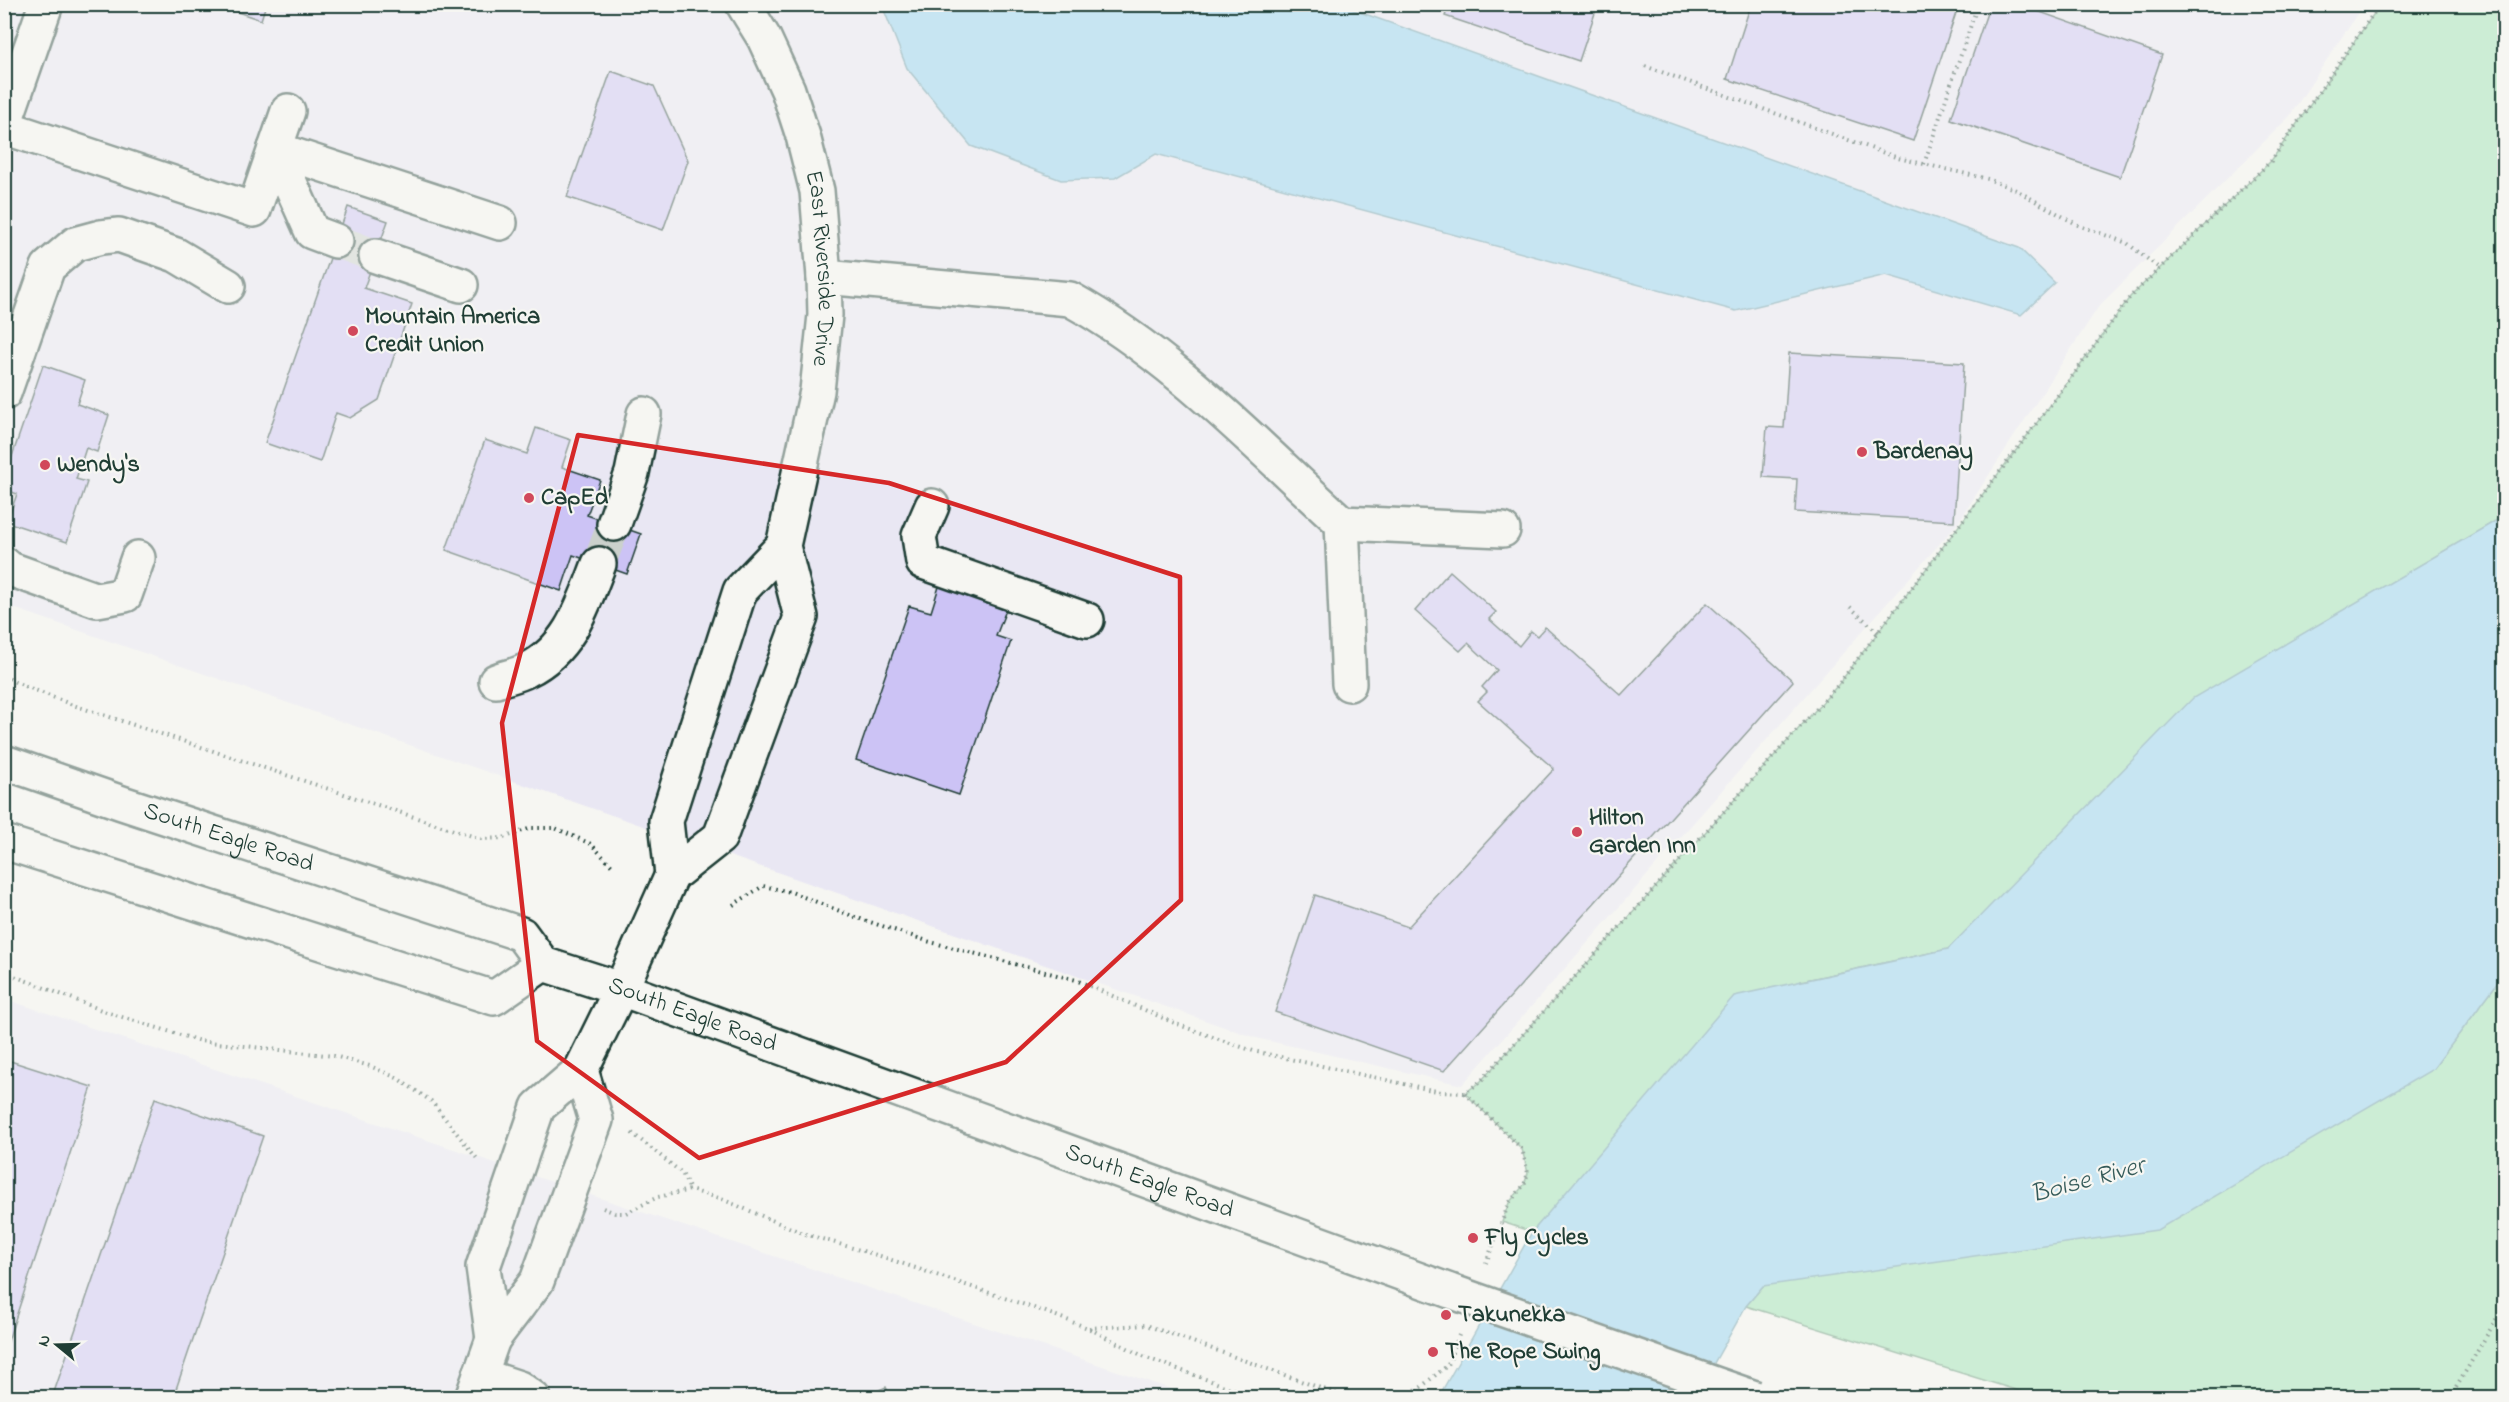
<svg xmlns="http://www.w3.org/2000/svg" width="2509" height="1402" viewBox="0 0 2509 1402" font-family="'Indie Flower',sans-serif">
<style>
.built{fill:#e9e7f3}
.green{fill:#9ae2b1;stroke:#5c9072;stroke-width:1.5}
.water{fill:#8fd1f1;stroke:#6296a5;stroke-width:1.5}
.building{fill:#ccc3f5;stroke:#1f3d34;stroke-width:1.5}
.lines{fill:none;stroke-linecap:round;stroke-linejoin:round}
.minor-tunnel{stroke:#cbd1cc;stroke-width:33;stroke-dasharray:33 16;stroke-linecap:butt}
.minor-casing{stroke:#1f3d34;stroke-width:38}
.highway-casing{stroke:#1f3d34;stroke-width:38}
.path{stroke:#1f3d34;stroke-width:4;stroke-dasharray:1.5 4.5;stroke-linecap:butt}
.minor{stroke:#f6f6f2;stroke-width:33}
.highway{stroke:#f6f6f2;stroke-width:33}
.highway-bridge-casing{stroke:#1f3d34;stroke-width:38;stroke-linecap:butt}
.highway-bridge{stroke:#f6f6f2;stroke-width:33}
.marked{fill:none;stroke:#d62828;stroke-width:4.5;stroke-linejoin:round}
.poi-dot{fill:#d1495b;stroke:#f6f6f2;stroke-width:2}
.labels{text-anchor:middle;dominant-baseline:central;stroke-width:4.5;stroke-linejoin:round;paint-order:stroke}
.street-label{font-size:24px;fill:#1f3d34;stroke:#f6f6f2}
.poi-label{font-size:24px;font-weight:bold;fill:#1f3d34;stroke:#f6f6f2;text-anchor:start}
.water-label{font-size:26px;font-style:italic;fill:#355b5a;stroke:#f6f6f2}
</style>
<rect width="100%" height="100%" fill="#f6f6f2"/>
<filter id="ink" filterUnits="userSpaceOnUse"><feTurbulence type="fractalNoise" baseFrequency=".0167" numOctaves="2"/><feDisplacementMap in="SourceGraphic" scale="12" xChannelSelector="R" yChannelSelector="G"/><feConvolveMatrix kernelMatrix="1 2 1 2 8 2 1 2 1" color-interpolation-filters="sRGB"/></filter>
<g filter="url(#ink)">
<path class="built" d="M5,5H2363L2289,117L2099,306L1957,524L1462,1085L1256,1038L5,605Z
M5,999L1195,1397H5Z"/>
<path class="green" d="M2380,5H2504V516L2235,674L1948,949L1801,981L1588,1169L1532,1232L1502,1222L1509,1203L1524,1185L1528,1173L1522,1149L1465,1093L1481,1081L1838,685L2077,370L2130,297L2271,161Z
M2504,974V1397H2038L1746,1306L1763,1286L2433,1069Z"/>
<path class="water" d="M882,5H1340L2019,248L2055,283L2021,315L1886,275L1736,311L1156,154L1115,178L1061,180L971,146L907,68Z
M2504,516V974L2433,1069L2157,1230L1763,1286L1746,1306L1695,1397L1438,1398L1532,1232L1734,996L1948,949L2193,698Z"/>
<path class="building" d="M214,4H266L261,20Z
M1449,4H1598L1579,61L1445,16Z
M1751,4H1959L1913,141L1727,79Z
M1990,4H2017L2162,55L2120,177L1951,119Z
M611,71L654,86L688,161L663,230L567,197Z
M348,207L388,221L364,288L412,304L379,400L350,418L336,413L320,462L265,443Z
M1789,353L1964,363L1954,521L1795,512L1797,479L1763,477L1767,427L1784,428Z
M43,365L85,380L77,404L109,415L97,452L86,448L76,479L87,482L67,542L7,522L17,494L4,489V480Z
M536,428L571,440L562,467L600,480L587,515L641,534L627,574L573,555L561,591L446,550L485,440L527,454Z
M1450,571L1496,612L1489,619L1519,646L1531,631L1537,636L1545,627L1621,695L1707,603L1793,681L1444,1071L1275,1012L1315,895L1408,927L1554,769L1478,701L1487,692L1482,687L1497,670L1468,643L1460,651L1415,611Z
M943,574L1011,597L996,636L1011,641L959,795L856,760L909,606L931,612Z
M4,1059L92,1087L4,1353Z
M155,1098L263,1136L193,1339L173,1398H52Z
M886,1387L891,1398H861Z"/>
<g class="lines">
<path class="minor-tunnel" d="M336,241L376,256
M599,564L614,524"/>
<g class="minor-casing">
<g id="minor">
<path id="s1" d="M743,4L764,38L788,90L803,136L817,191L824,277L825,315L817,391L783,546L801,617L720,837L672,875L666,821L740,591L783,546"/>
<path d="M4,125L46,4"/>
<path d="M4,127L254,210L288,111"/>
<path d="M275,149L500,223"/>
<path d="M275,149L312,232L336,241"/>
<path d="M376,256L461,285"/>
<path d="M824,277L1070,299C1173,356 1256,445 1342,523L1503,530"/>
<path d="M4,393L48,267L75,244L101,237L119,235L176,255L228,286"/>
<path d="M932,506L919,536L923,562L1087,620"/>
<path d="M1342,523L1349,684"/>
<path d="M614,524L632,473L644,414"/>
<path d="M4,564L10,569L97,600L125,595L138,558"/>
<path d="M496,681C506,677 518,675 527,670C570,649 583,605 599,564"/>
<path d="M581,1070L596,1120L537,1281L493,1339L483,1267L538,1107L581,1070L621,989L672,875"/>
<path d="M480,1375L519,1388L533,1398"/>
<path d="M472,1398L493,1339"/>
</g>
</g>
<g class="highway-casing">
<g id="highway">
<path id="s2" d="M4,762L122,803L521,934L543,964L621,989L1450,1291"/>
<path d="M4,842L494,998L543,964"/>
</g>
</g>
<path class="path" d="M1645,66L1898,158L1988,179L2016,190L2078,225L2127,243L2159,268
M1924,164L1978,4
M1850,607L1879,633
M4,675L15,682L70,704L481,839L503,838L531,828H555L591,844L612,866
M733,905L763,886L791,892L855,917L927,941L1076,980L1179,1025L1253,1051L1441,1092L1465,1093L1481,1081L1838,685L2077,370L2130,297L2271,161L2380,4
M4,972L109,1013L200,1041L334,1056L370,1066L397,1078L431,1101L479,1161
M1465,1093L1522,1149L1528,1173L1524,1185L1509,1203L1486,1263
M632,1133L682,1173L690,1190
M603,1208L615,1213H626L658,1197L690,1190L719,1198L805,1234L880,1256L1043,1311L1088,1328L1147,1358L1258,1398
M1089,1328L1146,1325L1348,1398
M1399,1398L1421,1387L1448,1365L1459,1335
M2450,1398L2504,1306"/>
<use href="#minor" class="minor"/>
<use href="#highway" class="highway"/>
<g class="highway-bridge-casing">
<path id="highway-bridge" d="M1450,1291L1755,1398"/>
</g>
<use href="#highway-bridge" class="highway-bridge"/>
</g>
</g>
<path d="M0 0H2509V1402H0ZM578,435L889,483L1180,577L1181,900L1006,1062L699,1158L537,1041L502,723Z" fill="#f6f6f2" fill-opacity=".55" fill-rule="evenodd"/>
<path class="marked" d="M578,435L889,483L1180,577L1181,900L1006,1062L699,1158L537,1041L502,723Z"/>
<g class="poi-dot">
<circle cx="353" cy="331" r="6"/>
<circle cx="1862" cy="452" r="6"/>
<circle cx="45" cy="465" r="6"/>
<circle cx="529" cy="498" r="6"/>
<circle cx="1577" cy="832" r="6"/>
<circle cx="1473" cy="1238" r="6"/>
<circle cx="1446" cy="1315" r="6"/>
<circle cx="1433" cy="1352" r="6"/>
</g>
<g class="labels">
<g class="street-label">
<text stroke="none"><textPath href="#s1" startOffset="280">East Riverside Drive</textPath></text>
<text stroke="none"><textPath href="#s2" startOffset="237">South Eagle Road</textPath></text>
<text stroke="none"><textPath href="#s2" startOffset="740">South Eagle Road</textPath></text>
<text stroke="none"><textPath href="#s2" startOffset="1226">South Eagle Road</textPath></text>
</g>
<g class="poi-label">
<text x="365" y="317">Mountain America<tspan x="365" dy="28">Credit Union</tspan></text>
<text x="1874" y="452">Bardenay</text>
<text x="57" y="465">Wendy's</text>
<text x="541" y="498">CapEd</text>
<text x="1589" y="818">Hilton<tspan x="1589" dy="28">Garden Inn</tspan></text>
<text x="1485" y="1238">Fly Cycles</text>
<text x="1458" y="1315">Takunekka</text>
<text x="1445" y="1352">The Rope Swing</text>
</g>
<g class="water-label">
<text transform="translate(2088 1181) rotate(-15)">Boise River</text>
</g>
</g>
<rect width="2509" height="1402" fill="none" stroke="#f6f6f2" stroke-width="24"/>
<rect x="12" y="12" width="2485" height="1378" fill="none" stroke="#1f3d34" stroke-width="2" filter="url(#ink)"/>
<g transform="translate(57 1345) rotate(289)" stroke="#f6f6f2" stroke-width="4.5" paint-order="stroke">
<path d="M0-4.5L10 22L0 15L-10 22Z" fill="#1f3d34"/>
<text y="-9" font-size="16" font-weight="bold" text-anchor="middle" fill="#1f3d34">N</text>
</g>
</svg>
